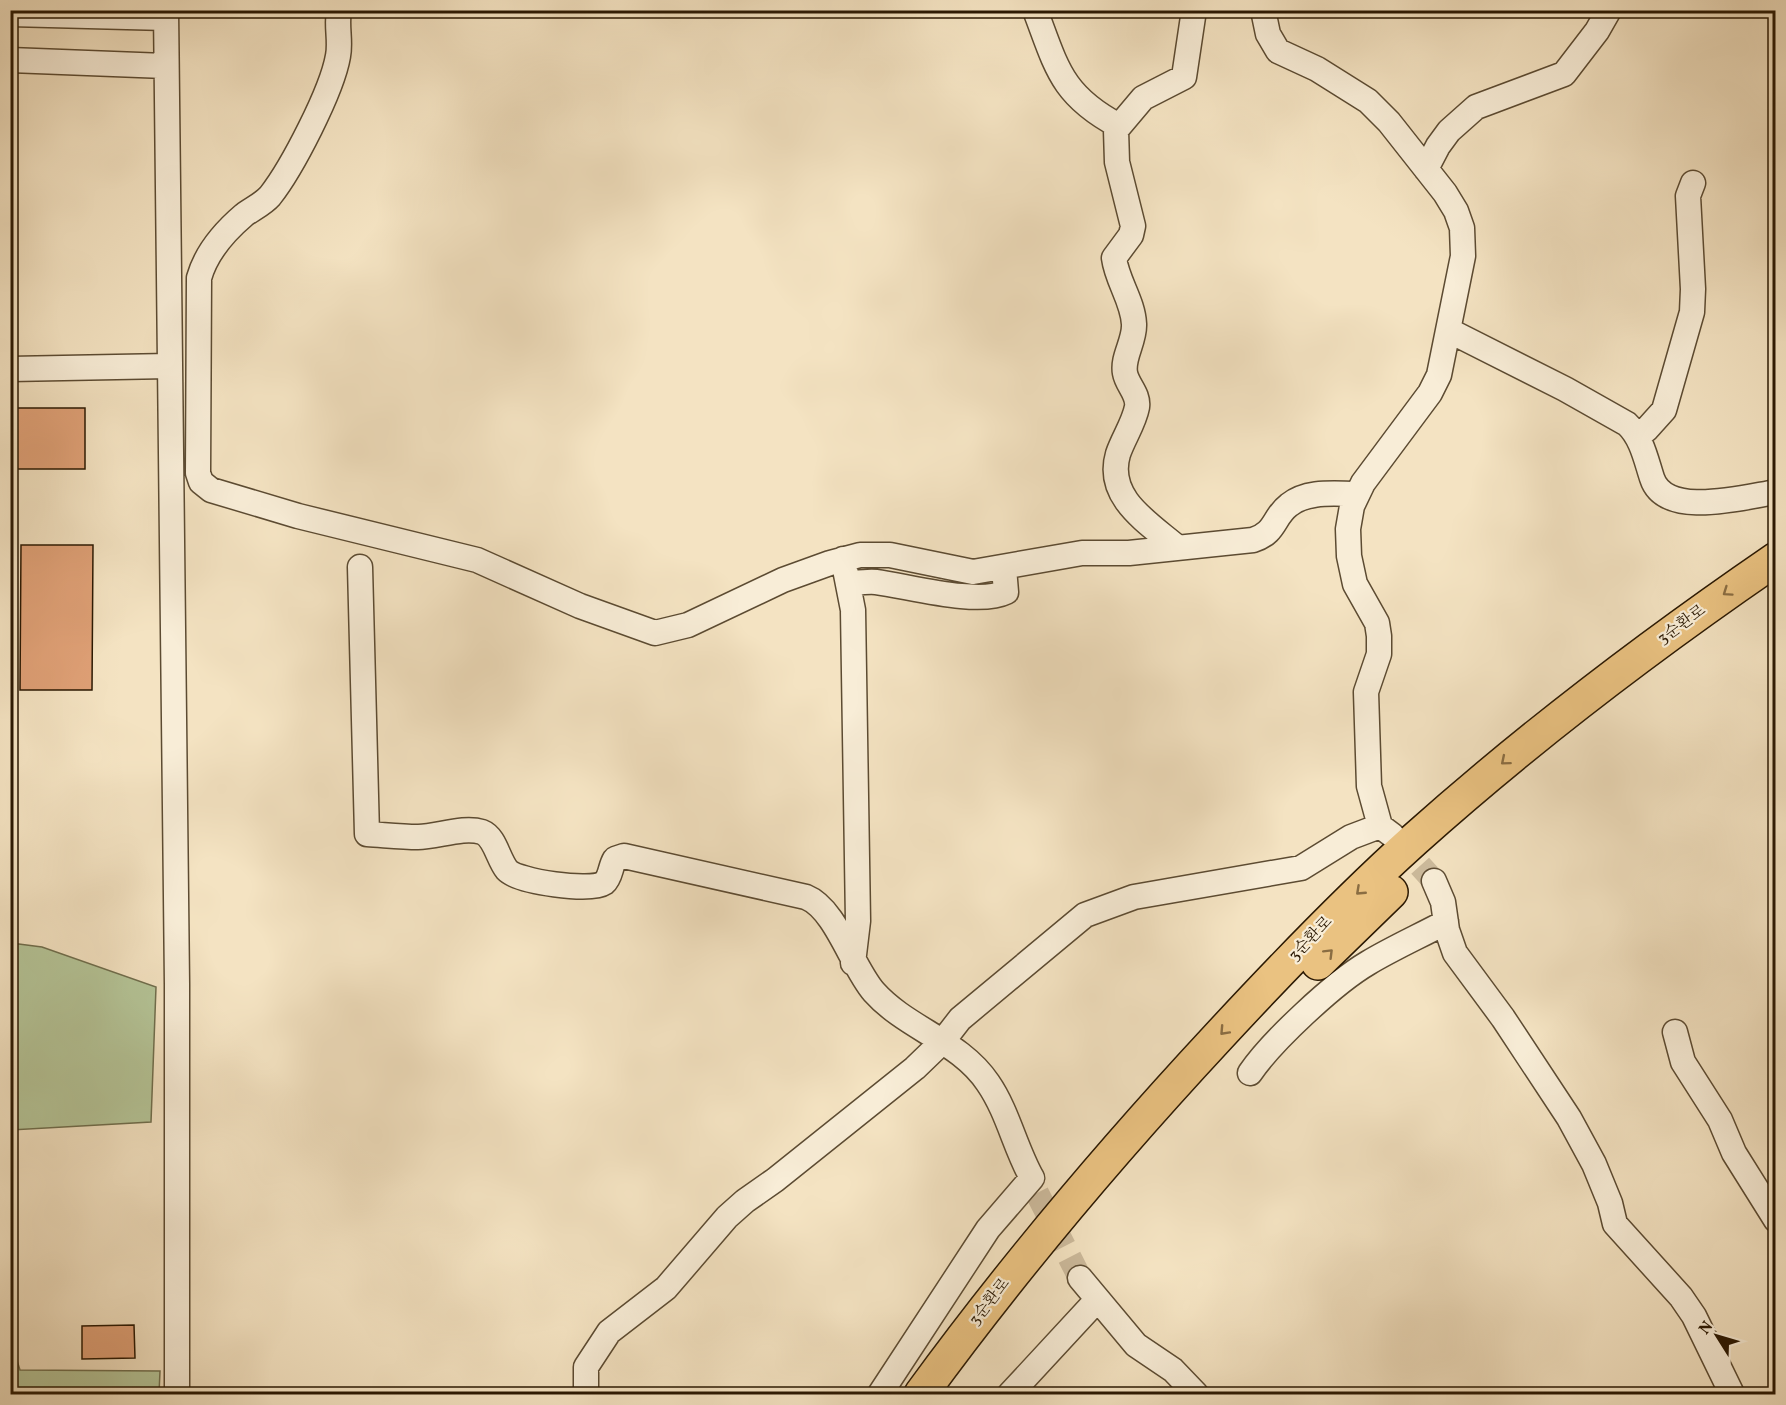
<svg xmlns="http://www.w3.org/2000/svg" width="1786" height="1405" viewBox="0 0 1786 1405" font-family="Vollkorn,'Noto Serif KR',serif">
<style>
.green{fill:#b5c598;stroke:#706e4d;stroke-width:1.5}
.building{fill:#e0a177;stroke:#2a1802;stroke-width:1.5}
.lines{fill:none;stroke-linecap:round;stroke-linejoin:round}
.minor-tunnel{stroke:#ccba9c;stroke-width:24;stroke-dasharray:24 12;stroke-linecap:butt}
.minor-casing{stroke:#5c4b32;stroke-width:27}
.highway-casing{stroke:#2a1802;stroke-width:36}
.minor{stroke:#f8edd7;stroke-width:24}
.highway{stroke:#eac281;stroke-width:33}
.oneway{stroke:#8a6d42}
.labels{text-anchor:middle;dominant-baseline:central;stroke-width:4.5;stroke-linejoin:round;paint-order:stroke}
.street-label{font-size:16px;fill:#2a1802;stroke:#f8edd7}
</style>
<rect width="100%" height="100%" fill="#f4e3c2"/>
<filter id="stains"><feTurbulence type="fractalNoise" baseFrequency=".00333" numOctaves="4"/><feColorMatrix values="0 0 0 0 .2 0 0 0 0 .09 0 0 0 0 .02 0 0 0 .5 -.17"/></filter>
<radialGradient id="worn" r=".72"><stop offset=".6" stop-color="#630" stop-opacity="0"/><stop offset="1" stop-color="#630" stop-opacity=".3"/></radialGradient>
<path class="green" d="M11,943L42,947L156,987L151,1122L11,1130Z
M11,1342L20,1370L160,1371L159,1394H11Z"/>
<path class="building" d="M10,408H85V469H10Z
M21,545H93L92,690H20Z
M134,1325L135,1358L82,1359V1326Z"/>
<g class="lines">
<path class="minor-tunnel" d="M1396,839L1434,881
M1037,1193L1080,1278"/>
<g class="minor-casing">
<path id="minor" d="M166,10L177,984V1394
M339,10C336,26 341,41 338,56C332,91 292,168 270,196C263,204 252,209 244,215C224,232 206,253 199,278L198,473L201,482L211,490L298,516L477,560L580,606L655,633L688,625L783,580L830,563L860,555H890L973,572L1082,553H1129L1253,540C1276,533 1273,517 1289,505C1308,490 1335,494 1357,494
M1035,10C1057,68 1061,95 1119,126
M1263,10L1268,34L1278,51L1317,69L1368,101L1389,122L1445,193L1456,211L1462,228L1463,256L1439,375L1430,393L1363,483L1352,506L1348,529L1349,556L1355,584L1377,623L1379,636V654L1366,692L1369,786L1380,826L1392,835
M10,14L166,18
M10,60L165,66
M1426,169L1438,146L1449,131L1476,107L1564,74L1597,31L1609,10
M1450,331L1565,389L1627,424C1642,438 1646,460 1652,478C1665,519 1744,497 1776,492
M10,369L169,366
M1635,432L1646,430L1664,410L1692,312L1693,289L1688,196L1693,183
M1178,548C1149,523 1105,498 1118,454C1123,439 1134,423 1137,407C1139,394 1127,385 1125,373C1122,357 1135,341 1134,324C1133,301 1117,281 1114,258L1131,235L1133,226L1117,162L1116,130L1143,98L1184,77L1194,10
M843,559L853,610L858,921L853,963
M360,567L367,834C384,835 401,837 418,837C437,837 463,826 482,832C495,837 498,859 507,870C518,882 591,892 604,883C611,877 610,867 615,859L624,856L806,897C836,909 852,967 874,992C907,1029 960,1041 988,1083C1008,1112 1015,1148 1032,1178L988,1229L880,1394
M848,584C857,583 867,581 876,582C908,586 978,606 1006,592L1004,568
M1434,881L1443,902L1447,930L1455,953L1503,1018L1569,1118L1594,1164L1610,1203L1615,1224L1681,1297L1694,1316L1732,1394
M1675,1032L1683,1062L1720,1120L1734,1153L1776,1220
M1250,1073C1272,1041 1334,983 1368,963C1393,948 1420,936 1446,922
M1080,1278L1136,1345L1173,1370L1196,1394
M586,1394V1367L609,1332L666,1288L727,1217L745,1201L775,1180L915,1068L943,1041L960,1019L1085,915L1134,897L1301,868L1351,837L1380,826
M1010,1394L1097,1300"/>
</g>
<g class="highway-casing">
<path id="highway" d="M1318,963L1391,892
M921,1394C1013,1268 1112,1151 1218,1037C1281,969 1345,902 1414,840C1528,738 1649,646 1776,559"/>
</g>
<use href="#minor" class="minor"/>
<use href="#highway" class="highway"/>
</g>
<defs><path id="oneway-chevron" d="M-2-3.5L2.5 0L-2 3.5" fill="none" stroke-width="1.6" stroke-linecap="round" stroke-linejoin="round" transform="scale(1.5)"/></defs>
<g class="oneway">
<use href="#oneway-chevron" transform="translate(1727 592) rotate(145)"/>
<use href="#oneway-chevron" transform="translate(1505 761) rotate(140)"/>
<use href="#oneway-chevron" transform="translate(1360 891) rotate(137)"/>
<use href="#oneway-chevron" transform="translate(1329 953) rotate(-45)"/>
<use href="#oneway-chevron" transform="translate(1224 1031) rotate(133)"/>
</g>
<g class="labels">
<g class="street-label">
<text transform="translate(1682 625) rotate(-36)">3순환로</text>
<text transform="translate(1311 939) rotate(-46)">3순환로</text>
<text transform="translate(990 1302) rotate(-52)">3순환로</text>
</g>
</g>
<rect width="1786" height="1405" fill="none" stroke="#f4e3c2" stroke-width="36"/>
<rect x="12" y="12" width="1762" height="1381" fill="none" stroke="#2a1802" stroke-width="3"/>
<rect x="18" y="18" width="1750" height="1369" fill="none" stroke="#2a1802" stroke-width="1.5"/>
<g transform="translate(1717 1336) rotate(307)" stroke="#f8edd7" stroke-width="4.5" paint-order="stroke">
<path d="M0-4.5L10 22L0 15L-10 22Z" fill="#2a1802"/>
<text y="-9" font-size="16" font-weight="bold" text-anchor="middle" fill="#2a1802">N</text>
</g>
<rect width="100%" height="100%" filter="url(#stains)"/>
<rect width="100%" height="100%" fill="url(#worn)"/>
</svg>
